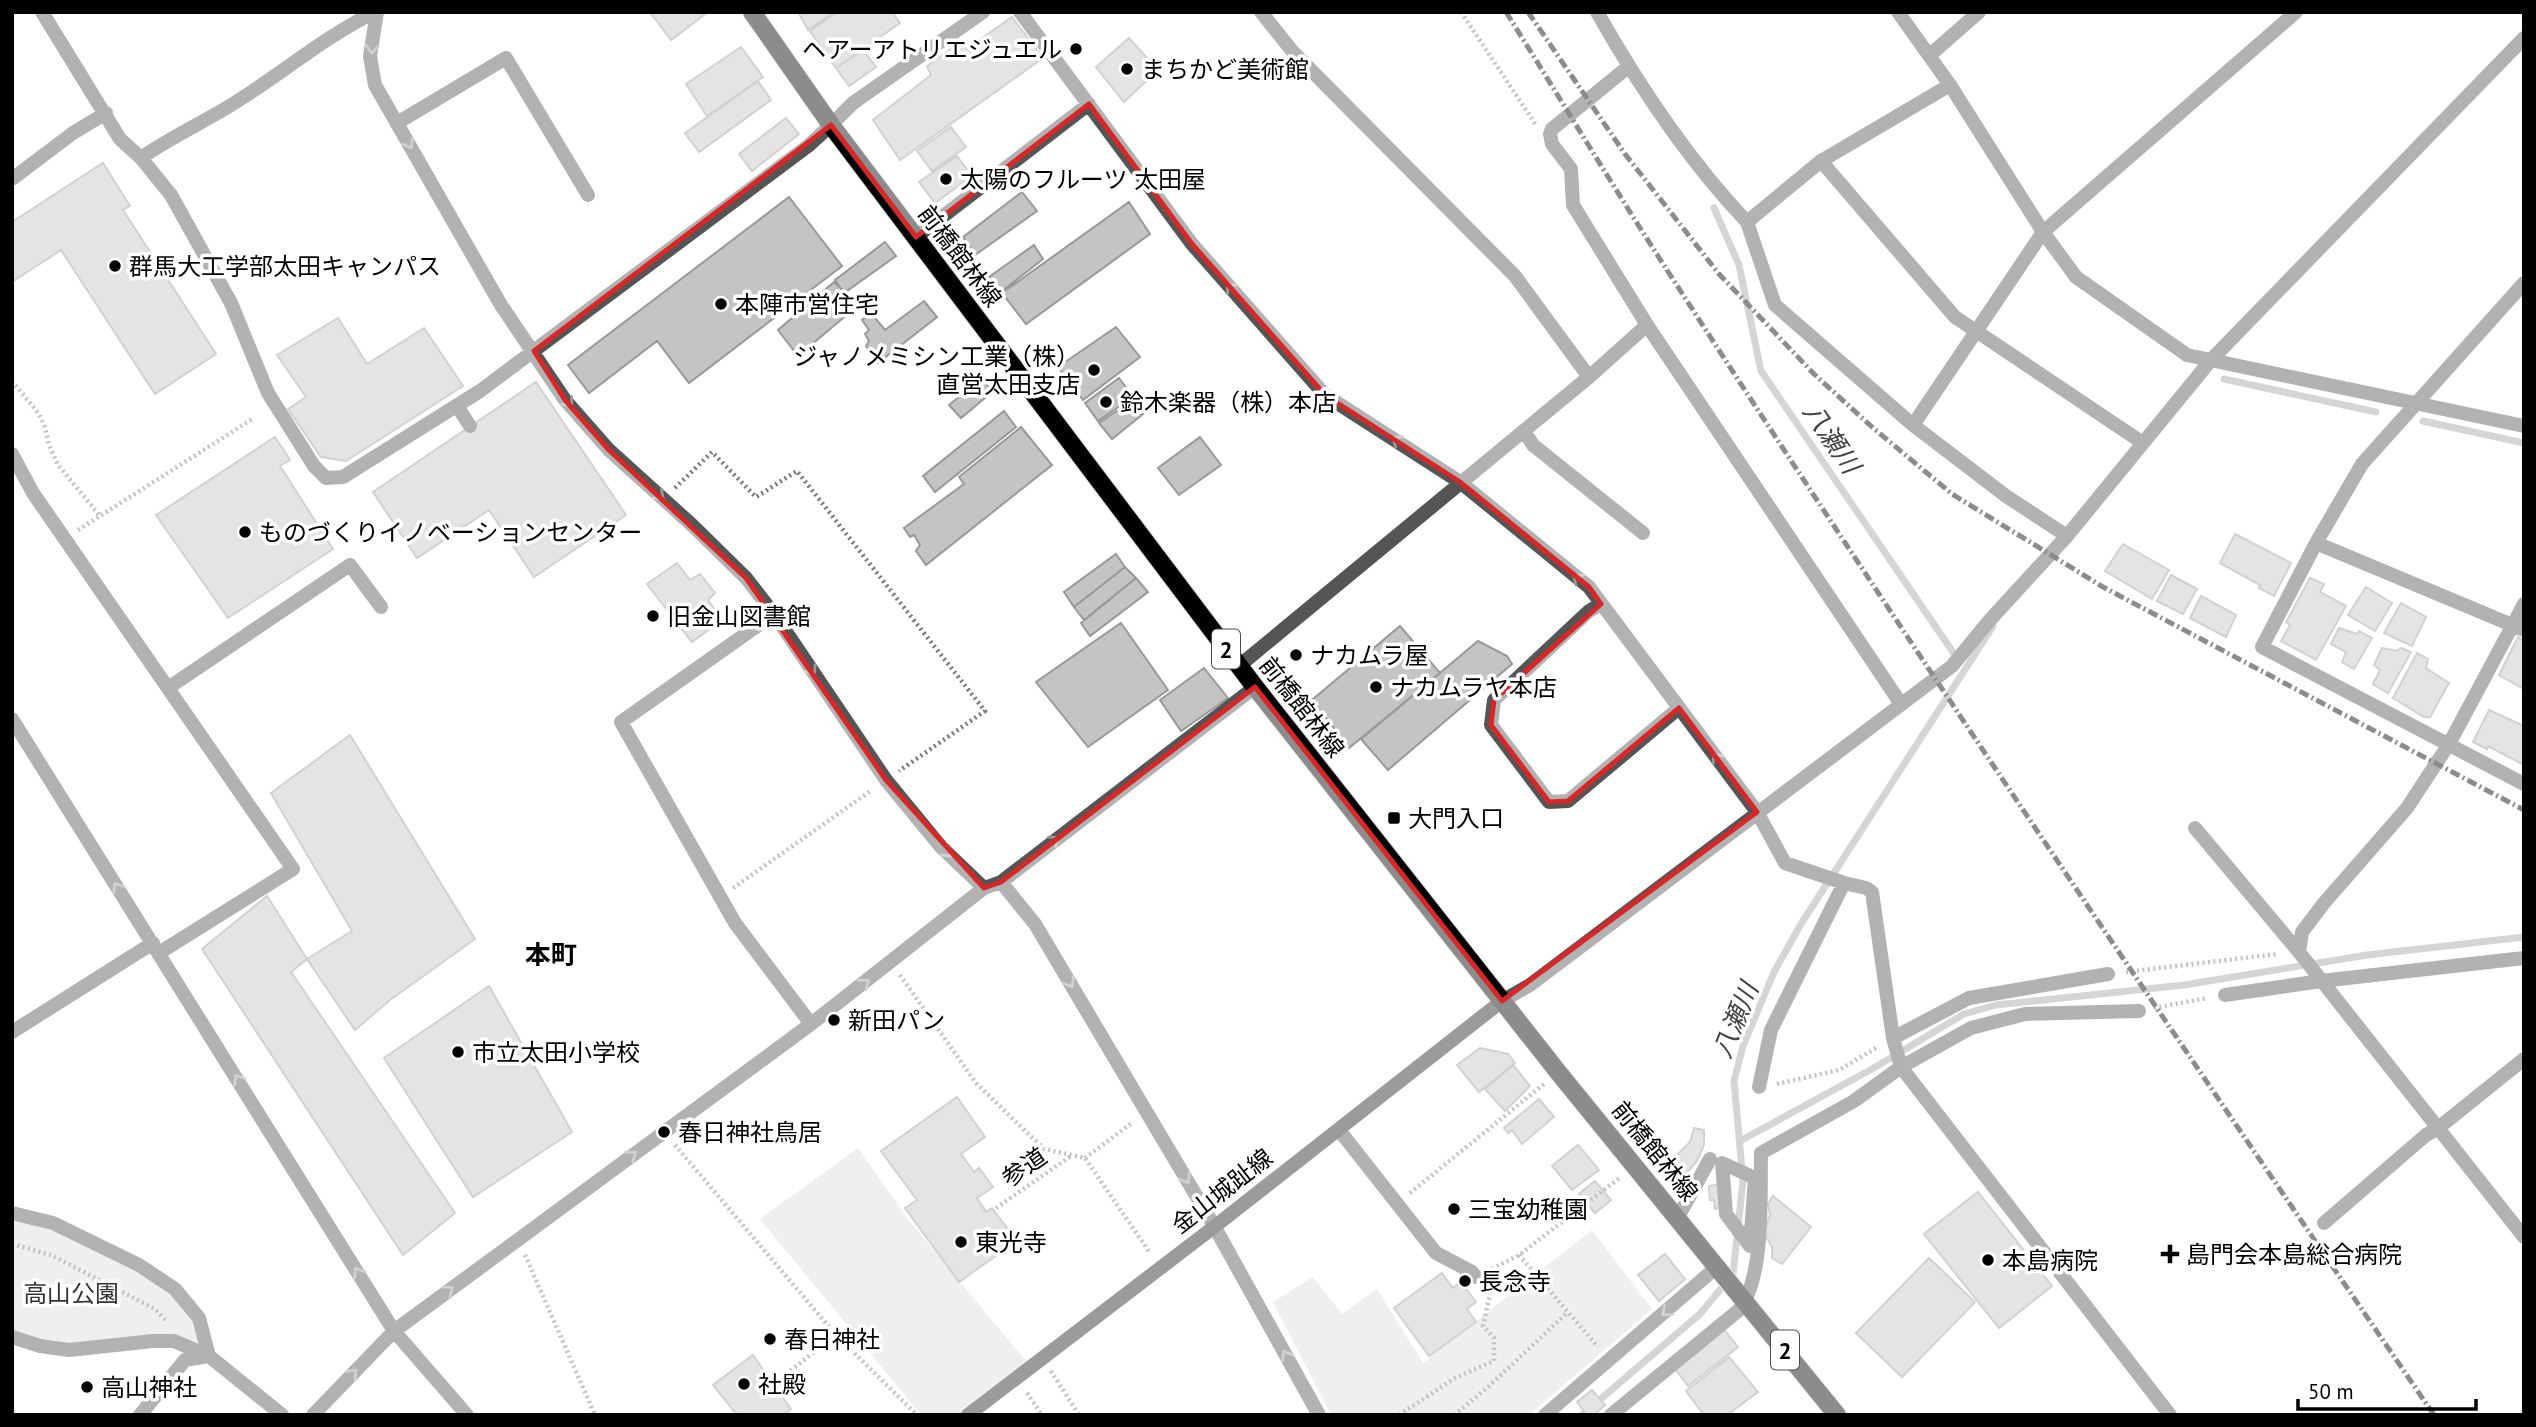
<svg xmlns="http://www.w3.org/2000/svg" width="2536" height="1427" viewBox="0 0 2536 1427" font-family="'PT Sans','Noto Sans JP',sans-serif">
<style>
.green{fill:#dcdcdc}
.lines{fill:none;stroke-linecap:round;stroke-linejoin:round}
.stream{stroke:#a3a3a3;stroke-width:7}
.building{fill:#c4c4c4;stroke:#999;stroke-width:2}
.primary-casing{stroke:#dbdbdb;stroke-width:20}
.path{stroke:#777;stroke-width:4.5;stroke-dasharray:2 3.5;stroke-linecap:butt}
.service{stroke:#555;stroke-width:14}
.pedestrian{stroke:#555;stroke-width:14}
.minor{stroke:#555;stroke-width:14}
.tertiary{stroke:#555;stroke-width:14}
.secondary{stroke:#222;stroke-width:14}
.primary{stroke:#000;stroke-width:18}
.rail{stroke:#000;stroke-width:5;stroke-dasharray:10 3.5 2 3.5;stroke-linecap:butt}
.oneway{stroke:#999}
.marked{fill:none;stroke:#d62828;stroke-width:5;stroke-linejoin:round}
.poi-dot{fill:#000;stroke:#fff;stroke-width:2.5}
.labels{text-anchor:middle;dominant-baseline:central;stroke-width:7;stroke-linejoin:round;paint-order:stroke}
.shield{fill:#fff;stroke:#4c4c4c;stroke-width:2}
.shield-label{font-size:23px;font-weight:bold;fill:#000}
.poi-label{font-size:24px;fill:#000;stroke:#fff;text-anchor:start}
.street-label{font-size:24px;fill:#000;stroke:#fff}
.park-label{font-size:24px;fill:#333;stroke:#fff}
.water-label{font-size:26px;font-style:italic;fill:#444;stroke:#fff}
.neighbourhood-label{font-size:26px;font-weight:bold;fill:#000;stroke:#fff}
</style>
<rect width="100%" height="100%" fill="#fff"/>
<path class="green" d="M858,1148L907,1218L1031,1367L968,1415H921L760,1219Z
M12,1212L139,1265L199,1318L209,1356L174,1341L82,1349L12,1335Z
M1592,1230L1652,1309L1529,1415H1331L1273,1302L1313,1277L1342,1314L1377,1289L1423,1363Z"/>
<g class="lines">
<path class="stream" d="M1714,208L1739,265L1761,371L1959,661
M2224,379L2376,412
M2423,421L2524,443
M1740,1141L1872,1069L1964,1014L1996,1005L2184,985L2367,955L2524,937
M1582,1415L1700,1314L1733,1274L1743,1181L1734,1081L1743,1046L1774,972L1801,924L1993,626"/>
</g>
<path class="building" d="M650,12H708L671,40Z
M798,12H834L808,30Z
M837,12H892L900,23L836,68L810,31Z
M1012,17L1043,58L900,160L873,120L931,75L927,66L962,41L967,49Z
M1129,38L1158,70L1124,102L1096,67Z
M741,47L763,77L707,116L686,84Z
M863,50L876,67L849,86L836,68Z
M758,81L771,100L699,152L685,133Z
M786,118L799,134L752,171L739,154Z
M951,127L966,147L932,171L917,151Z
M957,156L972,176L935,203L919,182Z
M103,163L130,206L123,210L216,354L155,394L61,250L12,282V222Z
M1022,192L1037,211L975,255L963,237Z
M789,197L842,266L689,383L657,341L589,393L568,365Z
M1129,202L1150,234L1026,324L1002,293Z
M885,242L896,256L844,293L835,280Z
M1034,245L1043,259L1001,292L989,277Z
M834,282L856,302L855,308L798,356L778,330Z
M924,301L937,317L878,363L866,346L869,341L865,334L869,330L862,320L871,313L885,330Z
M338,318L367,364L424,328L463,386L346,461L321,457L288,409L306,397L277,355Z
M1116,327L1140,357L1083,400L1058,367Z
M982,378L992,392L961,418L949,405Z
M1119,378L1133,397L1098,421L1085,403Z
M536,382L626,515L534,577L489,510L417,558L373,492Z
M1133,400L1143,414L1112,439L1099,423Z
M1004,411L1016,427L935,492L923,476Z
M1021,427L1052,465L926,565L916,551L920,545L914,535L910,537L904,528L964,484L959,477Z
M275,437L290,460L280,466L333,549L228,618L156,515Z
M1200,437L1221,465L1179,495L1158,468Z
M2235,534L2291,563L2274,596L2259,588L2260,585L2220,563Z
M2123,544L2169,570L2152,599L2105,571Z
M1116,554L1125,567L1074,607L1064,592Z
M677,563L690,580L700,574L715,593L708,600L722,620L692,642L647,584Z
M1125,567L1136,578L1084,620L1074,607Z
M2171,575L2197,589L2183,614L2157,601Z
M1136,578L1148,592L1090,636L1081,623Z
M2310,578L2324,584L2320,592L2346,606L2316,660L2281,641L2290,625L2286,622Z
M2366,587L2392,603L2375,631L2348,615Z
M2201,596L2236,615L2226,637L2190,618Z
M2401,603L2426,617L2412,646L2384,633Z
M1121,623L1168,690L1088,747L1036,682Z
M1400,626L1440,673L1349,748L1312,700Z
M2339,628L2357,634L2359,631L2372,638L2354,669L2342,662L2346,652L2331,644Z
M2518,637L2524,641V689L2499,675Z
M1478,641L1507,656L1512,664L1388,770L1361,739Z
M2382,648L2397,651L2401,648L2411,652L2388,693L2373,684L2380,670L2374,665Z
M2417,653L2428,659L2426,668L2449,683L2430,717H2424L2393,698Z
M1204,668L1228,698L1181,731L1160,700Z
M2489,710L2524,726V765L2488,746L2487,749L2473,742Z
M350,735L475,939L390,1000L355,1030L307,959L352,931L271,793Z
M267,896L307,959L291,972L455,1213L403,1255L202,949Z
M489,986L572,1132L473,1197L384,1058Z
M1480,1048L1508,1054L1515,1063L1479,1092L1457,1065Z
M1513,1065L1530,1086L1505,1111L1485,1089Z
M957,1097L985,1137L961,1154L974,1172L979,1168L993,1187L977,1198L986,1212L992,1208L1007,1228L1001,1232L1011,1245L959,1282L905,1208L917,1200L881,1151Z
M1539,1099L1554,1117L1522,1144L1512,1130L1508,1133L1504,1128Z
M1694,1128L1704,1130V1145L1697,1161L1686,1174L1673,1159L1690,1142Z
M1578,1145L1599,1170L1572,1190L1552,1166Z
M1595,1181L1611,1200L1595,1213L1579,1194Z
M1722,1184L1725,1207L1715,1209L1714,1200H1710L1709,1186Z
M1978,1192L2052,1286L1999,1328L1924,1234Z
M1773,1196L1811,1227L1782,1264L1772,1258V1247L1764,1233L1770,1215L1768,1204Z
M1665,1254L1685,1279L1659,1301L1638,1275Z
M1929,1258L1975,1302L1902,1377L1856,1333Z
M1442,1273L1453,1288L1461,1282L1476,1302L1467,1309L1476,1322L1429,1356L1394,1308Z
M1722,1327L1738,1347L1688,1386L1673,1366Z
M753,1355L791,1409L783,1415H737L713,1385Z
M1729,1357L1758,1392L1727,1415H1701L1703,1414L1686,1391Z
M1592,1390L1605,1405L1594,1415H1587L1577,1402Z"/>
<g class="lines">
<g class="primary-casing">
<path id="primary" d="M752,12L831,125L1255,687L1558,1072L1837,1415"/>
</g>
<path class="path" d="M1461,12L1536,125
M12,381L39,414L45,427L49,445L58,465L100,516
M675,488L712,452L756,497L797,471L985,711L899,771
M78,530L254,418
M733,888L872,790
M2126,972L2277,954
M900,975L976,1083L1044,1149L1085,1158L1150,1253
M2154,1008L2207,998
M1777,1084L1839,1070L1876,1048
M675,1145L836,1335L917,1415
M1085,1158L1132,1123
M1410,1193L1544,1084
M996,1208L1071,1156
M12,1244L51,1255L155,1309L167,1322
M525,1255L595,1415
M1519,1255L1598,1347
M1492,1269L1519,1255L1621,1177
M1051,1371L1079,1415
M773,1384L836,1335
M1027,1393L1042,1415
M1399,1415L1455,1378L1494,1361V1338L1483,1326L1491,1289
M1454,1415L1487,1388L1568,1312"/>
<path class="service" d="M1950,85L1821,161L1747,222L1775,305L1913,425L2006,496L2067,536
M397,123L506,58L588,195
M457,406L470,426
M1913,425L2043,232
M2225,995L2321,981
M1339,1130L1436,1253L1472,1272L1476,1277
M2324,1223L2426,1135L2437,1129
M1611,1415L1739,1310C1765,1277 1760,1195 1761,1153L1854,1101L1901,1067L1971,1028L2025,1014L2139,1011"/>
<path class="pedestrian" d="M1722,1163L1755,1178L1750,1246L1726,1214Z"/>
<path class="minor" d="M42,12L120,139L141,158L171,195L231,303L268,393L314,466L326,478L343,477L480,391L808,146L831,125
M377,12L370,56L375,85L501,305L565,400L609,450L692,525L746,578L774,614L886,780L941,847L984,888
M1020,12L1192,244L1325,395L1460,482L1589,587L1757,812L1785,863L1844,883L1866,888L1872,892L1893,1038L1901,1067L2170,1415
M1261,12L1293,52L1515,276L1589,377
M1597,12C1639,86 1688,160 1747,222
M1930,55L1979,12
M1628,67L1552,129L1550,134L1552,144L1571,169L1573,205L1647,325L1901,704
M141,158C172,136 207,121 239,100C285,71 326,36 375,12
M1821,161L1955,317L2143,443
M12,179L73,133L106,113
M2043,232L2296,12
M916,237L1089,104
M2524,283L2362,464L2316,543L2262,647L2524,784
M1524,431L1533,445L1643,533
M12,454L33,493L293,869L159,953
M2316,543L2524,630
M1601,604L1589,611L1494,700L1491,725L1549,802L1568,801L1679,708
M2524,604L2449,744L2407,808L2324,903L2302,932L2299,952L2524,1237
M774,614L621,722L735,923L811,1024
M1239,666L1589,377L1647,325
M168,688L350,565L381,607
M12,719L394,1331L467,1415
M2195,828L2299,952
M1001,882L1035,924L1213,1224L1319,1415
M2321,981L2524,958
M1502,1001L1530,985L1952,666L1989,621L2067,536L2211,360
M12,1032L153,943
M1893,1038L1969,998L2108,974
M1759,1087L1771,1030L1844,883
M2437,1129L2524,1059
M12,1213L53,1223L139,1265L175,1289L199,1318L209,1356L282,1415
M1678,1217L1710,1159
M12,1337L40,1346L69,1350L153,1341H174L209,1356
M140,1415L185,1360L208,1356
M313,1415L394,1331L811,1024L984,888L1001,882L1255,687
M1545,1415L1718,1266"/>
<path class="tertiary" d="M1898,12L1950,85L2043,232L2076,277L2187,355L2524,426
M831,125L853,103L983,12
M2211,360L2524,38"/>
<path class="secondary" d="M968,1415L1214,1227L1502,1001"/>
<use href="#primary" class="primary"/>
<path class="rail" d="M1506,12C1560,98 1612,185 1667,270C1916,656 2175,1036 2434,1415
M1528,12L1625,154L1719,274L1814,374L1872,427L1952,494L2103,587L2524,810"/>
</g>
<defs><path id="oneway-chevron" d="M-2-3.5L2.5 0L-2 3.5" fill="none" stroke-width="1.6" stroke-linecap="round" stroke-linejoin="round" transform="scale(1.75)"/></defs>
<g class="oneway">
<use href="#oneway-chevron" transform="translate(372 49) rotate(95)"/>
<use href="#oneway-chevron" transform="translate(409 144) rotate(60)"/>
<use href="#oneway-chevron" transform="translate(1230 287) rotate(-132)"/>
<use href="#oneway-chevron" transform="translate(569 403) rotate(51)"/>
<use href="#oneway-chevron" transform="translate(1396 440) rotate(-147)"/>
<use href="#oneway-chevron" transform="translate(660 496) rotate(42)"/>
<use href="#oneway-chevron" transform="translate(1577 578) rotate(-141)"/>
<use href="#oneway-chevron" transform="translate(812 671) rotate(56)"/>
<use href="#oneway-chevron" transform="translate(1716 757) rotate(-127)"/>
<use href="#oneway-chevron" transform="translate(1055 840) rotate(-37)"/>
<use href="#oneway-chevron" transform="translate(948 853) rotate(43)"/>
<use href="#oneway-chevron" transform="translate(117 887) rotate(-122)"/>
<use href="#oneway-chevron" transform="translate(865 983) rotate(-37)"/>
<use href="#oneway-chevron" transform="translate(1070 983) rotate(59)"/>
<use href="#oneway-chevron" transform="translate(238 1079) rotate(-122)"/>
<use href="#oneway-chevron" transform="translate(632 1155) rotate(-36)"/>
<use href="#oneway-chevron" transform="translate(1186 1179) rotate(59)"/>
<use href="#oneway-chevron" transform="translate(358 1272) rotate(-122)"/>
<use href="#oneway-chevron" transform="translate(449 1290) rotate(-36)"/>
<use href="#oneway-chevron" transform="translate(1666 1312) rotate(139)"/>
<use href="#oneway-chevron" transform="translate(1286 1355) rotate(-119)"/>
<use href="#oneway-chevron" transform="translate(353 1373) rotate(-46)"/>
</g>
<path d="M0 0H2536V1427H0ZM1089,104L1192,244L1325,395L1460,482L1589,587L1601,604L1494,700L1491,725L1549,802L1568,801L1679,708L1757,812L1502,1001L1255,687L1001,882L984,888L886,780L746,578L609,450L565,400L534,351L831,125L916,237Z" fill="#fff" fill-opacity=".55" fill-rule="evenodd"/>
<path class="marked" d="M1089,104L1192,244L1325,395L1460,482L1589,587L1601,604L1494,700L1491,725L1549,802L1568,801L1679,708L1757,812L1502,1001L1255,687L1001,882L984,888L886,780L746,578L609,450L565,400L534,351L831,125L916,237Z"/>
<g class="poi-dot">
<circle cx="1076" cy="49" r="7"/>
<circle cx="1127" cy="69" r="7"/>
<circle cx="946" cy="179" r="7"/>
<circle cx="115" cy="266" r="7"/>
<circle cx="721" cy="304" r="7"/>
<circle cx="1094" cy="370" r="7"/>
<circle cx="1106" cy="402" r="7"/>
<circle cx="245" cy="532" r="7"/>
<circle cx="653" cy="616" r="7"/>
<circle cx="1296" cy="655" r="7"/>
<circle cx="1376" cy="687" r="7"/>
<rect x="1387" y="811" width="14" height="14" rx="3.5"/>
<circle cx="834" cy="1020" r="7"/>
<circle cx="458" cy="1052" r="7"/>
<circle cx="664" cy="1132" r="7"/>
<circle cx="1454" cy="1209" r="7"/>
<circle cx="961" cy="1242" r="7"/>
<path d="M2166.5 1243.5h7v7h7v7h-7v7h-7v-7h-7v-7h7z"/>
<circle cx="1988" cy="1260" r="7"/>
<circle cx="1465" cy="1281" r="7"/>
<circle cx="770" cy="1339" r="7"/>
<circle cx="744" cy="1384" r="7"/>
<circle cx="87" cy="1387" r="7"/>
</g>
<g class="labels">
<g class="shield">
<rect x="1212" y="629.5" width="28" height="39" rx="5"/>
<rect x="1771" y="1330.5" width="28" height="39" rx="5"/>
</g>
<g class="shield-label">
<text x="1226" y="649">2</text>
<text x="1785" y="1350">2</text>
</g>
<g class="poi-label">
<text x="1062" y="49" text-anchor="end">ヘアーアトリエジュエル</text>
<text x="1141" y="69">まちかど美術館</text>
<text x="960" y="179">太陽のフルーツ 太田屋</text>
<text x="129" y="266">群馬大工学部太田キャンパス</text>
<text x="735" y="304">本陣市営住宅</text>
<text x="1080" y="356" text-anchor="end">ジャノメミシン工業（株）<tspan x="1080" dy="28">直営太田支店</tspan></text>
<text x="1120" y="402">鈴木楽器（株）本店</text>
<text x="259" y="532">ものづくりイノベーションセンター</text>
<text x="667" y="616">旧金山図書館</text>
<text x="1310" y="655">ナカムラ屋</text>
<text x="1390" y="687">ナカムラヤ本店</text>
<text x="1408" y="818">大門入口</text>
<text x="848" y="1020">新田パン</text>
<text x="472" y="1052">市立太田小学校</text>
<text x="678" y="1132">春日神社鳥居</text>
<text x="1468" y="1209">三宝幼稚園</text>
<text x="975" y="1242">東光寺</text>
<text x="2186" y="1254">島門会本島総合病院</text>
<text x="2002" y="1260">本島病院</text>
<text x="1479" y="1281">長念寺</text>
<text x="784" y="1339">春日神社</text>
<text x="758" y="1384">社殿</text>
<text x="101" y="1387">高山神社</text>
</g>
<g class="street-label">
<text transform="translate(960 256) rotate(53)">前橋館林線</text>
<text transform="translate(1302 707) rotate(52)">前橋館林線</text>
<text transform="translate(1655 1151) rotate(51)">前橋館林線</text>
<text transform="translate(1024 1167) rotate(-35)">参道</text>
<text transform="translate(1222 1191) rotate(-38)">金山城趾線</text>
</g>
<g class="park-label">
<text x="71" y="1293">高山公園</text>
</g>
<g class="water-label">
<text transform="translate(1832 438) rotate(56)">八瀬川</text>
<text transform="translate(1735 1020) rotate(-68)">八瀬川</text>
</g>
<g class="neighbourhood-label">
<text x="551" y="954">本町</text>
</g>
</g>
<rect width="2536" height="1427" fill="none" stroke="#000000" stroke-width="28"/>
<path d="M2298 1399v10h178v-10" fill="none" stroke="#000000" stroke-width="3.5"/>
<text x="2308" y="1399" font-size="21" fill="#000000" stroke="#ffffff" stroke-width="5" paint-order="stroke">50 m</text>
</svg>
